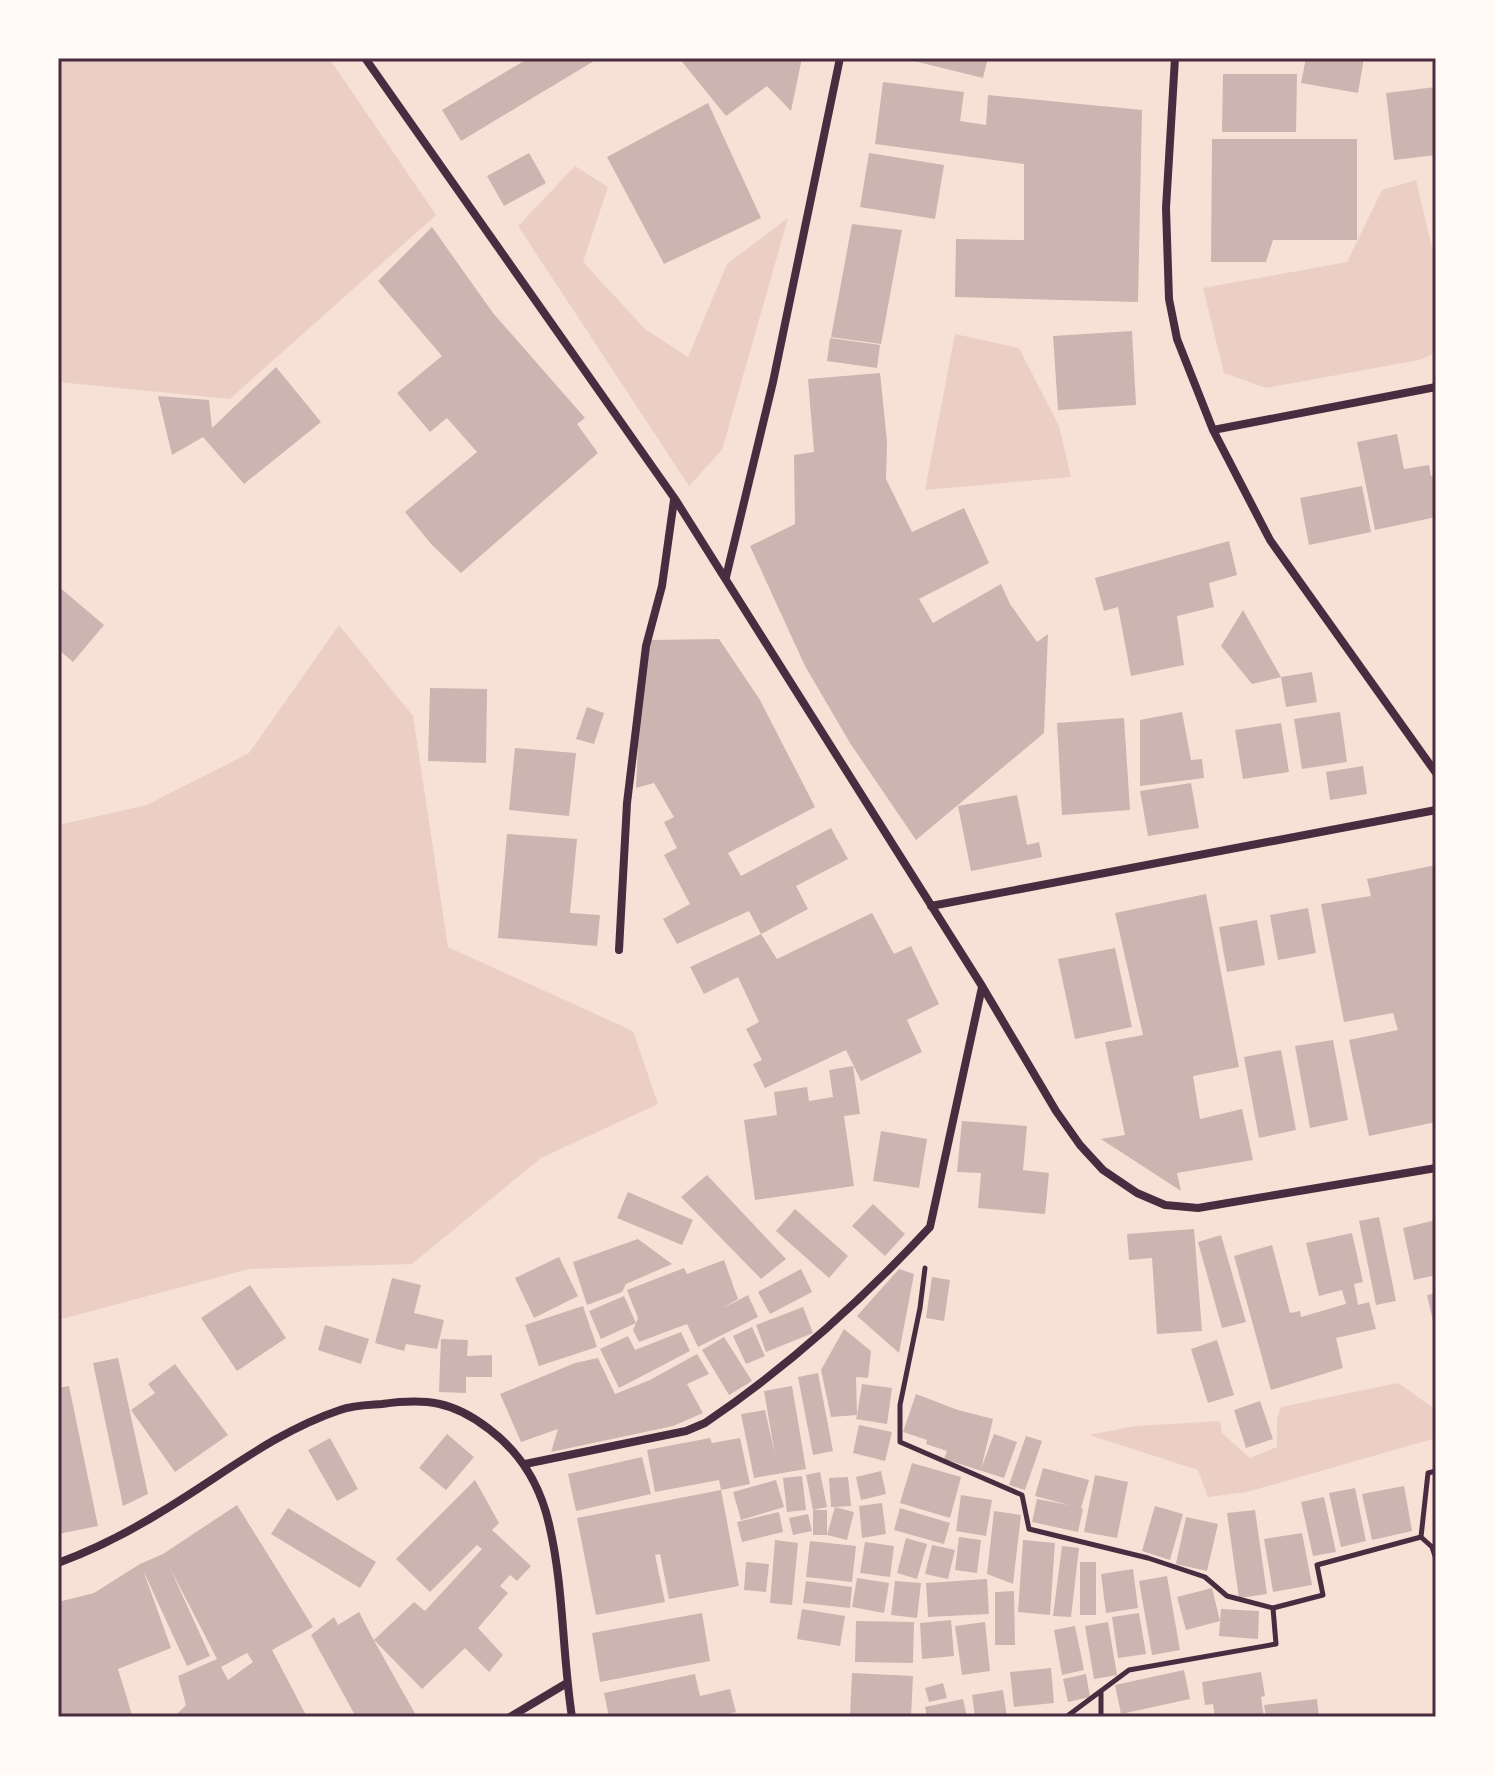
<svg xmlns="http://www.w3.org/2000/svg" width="1494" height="1775" viewBox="0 0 1494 1775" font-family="Helvetica,sans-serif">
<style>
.green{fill:#ebcfc5}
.building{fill:#ccb4b1;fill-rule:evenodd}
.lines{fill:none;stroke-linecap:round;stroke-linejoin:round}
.path{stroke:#4a2c40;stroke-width:5}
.minor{stroke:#4a2c40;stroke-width:8}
.neatline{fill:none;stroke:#4a2c40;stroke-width:3}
</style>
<rect width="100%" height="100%" fill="#f7e1d7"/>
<path class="green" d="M58,58H329L436,215L230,399L58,382Z
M575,166L608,187L583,262L645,329L688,357L727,264L788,218L722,450L689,486L518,226Z
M1416,180L1432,248H1436V353L1419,360L1266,388L1224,373L1203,288L1347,262L1382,190Z
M955,334L1019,348L1059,426L1071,477L925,490Z
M339,625L413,716L448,947L633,1031L658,1104L541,1158L412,1264L249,1269L58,1320V825L147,805L249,753Z
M1398,1383L1436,1410V1438L1247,1492L1208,1497L1198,1470L1089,1435L1135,1426L1220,1421L1222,1433L1250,1458L1277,1447V1419L1281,1407Z"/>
<path class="building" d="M529,58H599L461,141L442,110Z
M679,58H802L791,111L767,86L726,116Z
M902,58H988L983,78Z
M1306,58H1364L1358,93L1301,83Z
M1223,74H1297L1296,132H1222Z
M883,82L964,92L960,121L986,125L988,95L1142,110L1138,302L955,297L956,239L1024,240V164L875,144Z
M1436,87V155L1394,160L1386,93Z
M708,103L761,218L664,264L607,157Z
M1212,139H1357V240H1273L1266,262H1211Z
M529,153L546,183L504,206L487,176Z
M869,153L944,165L935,219L860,207Z
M852,224L902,230L881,344L831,337Z
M432,227L493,313L585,418L577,424L598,453L461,573L431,544L405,512L477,452L447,418L430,432L397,393L442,356L378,281Z
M1132,331L1136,405L1058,410L1053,336Z
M830,338L880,345L877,368L827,361Z
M276,367L321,422L244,484L203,437L172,455L158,396L209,400L212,428Z
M880,373L887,441L886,479L912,532L964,508L989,563L919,599L933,623L1001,584L1010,604L1037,642L1048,634L1044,733L916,840L850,743L805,666L750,546L795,524L794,455L814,452L808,379Z
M1397,434L1404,469L1429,465L1431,476L1436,475V517L1375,530L1357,442Z
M1362,486L1371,532L1309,545L1300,498Z
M1229,541L1237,575L1209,583L1214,607L1177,616L1184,665L1131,676L1118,607L1104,611L1095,578Z
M58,586L104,625L73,662L58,649Z
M1243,610L1281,677L1252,684L1221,646Z
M719,639L760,700L815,807L728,853L741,876L831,828L848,859L796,886L808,909L761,934L749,911L677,944L663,919L690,904L664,855L677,848L664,822L674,817L654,783L636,788L639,721L650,640Z
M1312,672L1317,702L1286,707L1281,677Z
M430,688L487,689L486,763L428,761Z
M587,707L604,713L594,744L576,739Z
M1182,712L1191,760L1202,759L1204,778L1140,786V720Z
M1340,712L1347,762L1302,769L1294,719Z
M1124,718L1130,810L1062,815L1057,723Z
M1281,723L1289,772L1243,779L1235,730Z
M515,748L576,753L569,816L509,810Z
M1363,766L1367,794L1330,800L1326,772Z
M1191,783L1199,828L1148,836L1140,791Z
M1017,795L1027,845L1039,842L1042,857L971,871L958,806Z
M507,834L577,839L570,913L600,915L597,946L498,938Z
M1436,865V1122L1369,1136L1349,1040L1398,1030L1393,1013L1344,1022L1321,904L1371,896L1367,879Z
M1206,894L1239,1067L1193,1076L1200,1119L1242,1109L1253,1160L1177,1173L1181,1191L1101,1139L1125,1135L1105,1042L1143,1035L1115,913Z
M1308,908L1316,953L1278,960L1270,915Z
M872,913L894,954L911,946L939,1004L907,1020L922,1052L861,1081L846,1050L765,1088L753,1064L762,1060L746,1029L759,1022L738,977L704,994L690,967L761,934L777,959Z
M1257,920L1265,965L1227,972L1219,927Z
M1115,948L1132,1027L1075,1039L1058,959Z
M1333,1040L1348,1120L1310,1128L1295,1046Z
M1281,1050L1296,1130L1259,1138L1244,1057Z
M853,1066L860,1114L844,1116L854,1186L755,1200L744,1120L777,1115L774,1092L807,1087L809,1101L833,1097L829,1070Z
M962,1121L1027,1126L1023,1170L1049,1173L1045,1214L978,1208L981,1173L957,1172Z
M881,1131L927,1139L919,1188L873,1181Z
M707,1175L786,1259L761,1279L681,1197Z
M628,1192L693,1220L682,1245L617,1218Z
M873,1204L905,1234L885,1256L852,1226Z
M795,1209L848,1256L829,1278L776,1231Z
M1379,1217L1396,1301L1376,1305L1359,1221Z
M1436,1220V1275L1414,1280L1403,1228Z
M1194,1229L1202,1331L1157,1334L1152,1258L1129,1260L1127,1234Z
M1352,1233L1363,1282L1354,1284L1358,1305L1369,1302L1376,1329L1336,1338L1343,1368L1271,1390L1234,1256L1272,1245L1290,1313L1300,1311L1301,1317L1346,1304L1342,1290L1319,1296L1306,1243Z
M1221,1235L1246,1322L1222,1328L1198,1242Z
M638,1239L672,1264L626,1284L622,1292L587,1305L573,1262Z
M559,1257L578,1296L534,1318L515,1278Z
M724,1260L738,1299L722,1309L748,1295L758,1317L698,1347L687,1324L639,1342L633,1330L636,1323L601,1339L589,1311L624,1296L636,1323L638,1318L627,1290L684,1268L687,1274Z
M801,1269L812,1292L770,1314L758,1292Z
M899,1269L914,1274L899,1353L857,1316Z
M932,1277L950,1280L944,1321L926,1318Z
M392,1278L421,1285L414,1313L444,1320L437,1349L406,1344L404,1351L375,1343Z
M250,1285L286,1338L237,1371L201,1318Z
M1436,1293V1329L1435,1330L1427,1295Z
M583,1306L597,1347L539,1366L525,1325Z
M803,1307L813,1333L766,1352L756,1325Z
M325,1325L369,1339L361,1364L318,1350Z
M752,1327L765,1356L746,1364L733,1336Z
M844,1329L871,1351L868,1378L856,1377L857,1415L862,1384L892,1388L887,1424L856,1419L857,1415L831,1417L821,1370Z
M681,1332L690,1351L619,1388L600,1349L628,1336L635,1350Z
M724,1337L752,1381L729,1395L702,1350Z
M441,1339L468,1340L467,1356L492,1355V1377H466V1393L439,1392Z
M1217,1340L1234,1395L1208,1403L1191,1349Z
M697,1354L709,1374L687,1384L703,1413L673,1426L551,1452L558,1429L521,1442L500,1394L575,1363L598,1358L615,1394L650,1380Z
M118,1358L148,1494L123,1506L93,1363Z
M175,1364L228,1435L175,1472L131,1410L155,1393L148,1384Z
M818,1373L833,1451L813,1455L798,1377Z
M69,1386L98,1526L58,1534V1388Z
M792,1386L806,1469L754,1478L741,1414L765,1410L775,1455L764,1391Z
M916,1394L958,1410L993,1419L981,1469L994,1434L1017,1442L1004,1478L944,1459L947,1451L926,1444L927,1440L903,1432Z
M1260,1401L1273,1439L1246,1448L1234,1410Z
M859,1425L892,1432L885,1461L853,1453Z
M447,1434L474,1457L446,1490L419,1468Z
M1026,1436L1042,1441L1025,1490L1009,1485Z
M330,1438L358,1489L337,1501L308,1450Z
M710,1438L712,1443L740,1438L750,1484L721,1490L739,1586L669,1599L660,1554L655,1555L665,1602L596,1615L577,1518L721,1490L719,1480L655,1492L647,1450Z
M642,1457L651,1494L576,1511L568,1474Z
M912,1463L961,1477L950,1518L900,1503Z
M1043,1468L1089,1480L1081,1508L1083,1509L1078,1532L1032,1522L1037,1499L1069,1505L1035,1496Z
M881,1471L886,1494L861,1500L856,1477Z
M820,1472L827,1507L813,1510H827V1535H813V1510L806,1475Z
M1095,1475L1128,1482L1117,1538L1084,1532Z
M802,1476L806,1510L787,1512L783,1478Z
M848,1477L851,1506L835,1507L854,1512L847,1540L827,1535L835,1507H831L829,1478Z
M475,1480L499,1523L492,1530L531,1566L517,1581L510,1575L500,1586L508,1593L478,1628L503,1655L489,1672L465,1648L422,1689L374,1640L414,1602L425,1611L482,1549L477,1545L430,1592L396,1559Z
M776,1480L784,1507L741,1520L733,1492Z
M1404,1486L1412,1531L1372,1540L1362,1494Z
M1355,1488L1366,1541L1341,1547L1329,1493Z
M961,1495L992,1500L986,1536L956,1531Z
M1324,1497L1336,1552L1313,1556L1301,1502Z
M882,1503L886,1534L862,1538L859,1506Z
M237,1505L313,1627L272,1650L307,1717H174L186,1705L178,1676L217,1659L170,1568L210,1656L187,1666L143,1570L171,1648L118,1669L132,1715L58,1717V1602L94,1593L140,1564L163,1554ZM247,1653L253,1662L228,1680L221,1667Z
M1155,1506L1183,1514L1170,1560L1142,1551Z
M288,1508L376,1562L360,1588L271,1534Z
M900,1508L950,1523L944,1544L894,1530Z
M1255,1510L1267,1594L1239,1598L1227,1513Z
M994,1511L1021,1515L1013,1584L987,1574Z
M779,1512L783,1532L742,1542L737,1522Z
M808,1514L812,1531L793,1535L789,1518Z
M1186,1517L1218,1524L1207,1571L1176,1564Z
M1302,1533L1312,1585L1273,1592L1264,1539Z
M959,1537L981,1540L977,1573L955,1570Z
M906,1538L927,1544L917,1579L897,1573Z
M775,1540L798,1543L792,1605L770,1603Z
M1023,1540L1055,1543L1050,1615L1018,1612Z
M810,1541L856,1546L852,1582L806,1577Z
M865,1542L894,1546L890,1577L860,1573Z
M932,1545L955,1550L948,1579L925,1574Z
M1062,1546L1079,1548L1071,1617L1053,1616Z
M746,1562L769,1564L766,1592L744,1590Z
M1080,1562H1096V1615H1080Z
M1133,1569L1138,1608L1106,1613L1101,1574Z
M1167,1576L1180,1650L1152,1655L1139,1581Z
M857,1578L889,1583L884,1613L852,1607Z
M987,1579L989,1614L928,1617L926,1583Z
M806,1581L852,1587L850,1608L803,1603Z
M895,1581L921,1583L917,1618L891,1615Z
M1212,1588L1220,1621L1186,1630L1177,1597Z
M1014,1591L1015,1645H995V1592Z
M802,1609L845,1616L840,1646L797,1639Z
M1221,1609L1259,1611L1258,1639L1219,1636Z
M359,1612L372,1637L417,1717H356L311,1635L334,1617L338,1625Z
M702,1613L710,1661L600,1682L592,1633Z
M1139,1613L1146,1654L1118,1658L1112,1617Z
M951,1620L954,1656L922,1659L920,1623Z
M856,1621L914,1622L913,1663L855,1662Z
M985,1622L990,1671L962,1675L955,1626Z
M1108,1622L1117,1675L1094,1679L1085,1626Z
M1075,1626L1084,1670L1062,1675L1054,1630Z
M1051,1668L1054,1703L1014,1707L1010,1672Z
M1184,1670L1190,1699L1121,1714L1115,1685Z
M1261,1672L1265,1696L1261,1697L1264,1717H1215L1213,1704L1205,1705L1202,1682Z
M852,1673L913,1676L911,1717L850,1715Z
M695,1674L700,1696L730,1689L736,1712L714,1717H609L604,1693Z
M1086,1674L1090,1697L1068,1702L1063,1679Z
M943,1683L947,1698L929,1702L925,1688Z
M1003,1690L1007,1717H975L972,1695Z
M963,1699L967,1717H927L925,1707Z
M1317,1699L1319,1717H1266L1264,1705Z"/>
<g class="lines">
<path class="path" d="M925,1268L920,1308L900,1405V1442L1022,1495L1029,1529L1148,1558L1205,1577L1227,1596L1273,1608
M1421,1537L1432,1547L1436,1559
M1101,1691V1717
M1066,1717L1129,1670L1276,1644L1273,1608L1323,1595L1317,1565L1421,1537L1428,1473L1436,1471"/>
<path class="minor" d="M365,58L675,499L982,986L1056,1111L1080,1145L1103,1170L1137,1193L1165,1205L1198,1208L1436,1168
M1175,58L1166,208L1169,299L1177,339L1213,430L1270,540L1436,773
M1213,430L1436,387
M726,577L773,382L840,58
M931,906L1436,810
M619,950L627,803L646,646L662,586L674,500
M525,1464L686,1431L705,1423C788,1367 862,1300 930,1227L982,987
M58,1563C93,1550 129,1532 161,1512C220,1477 274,1432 340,1410C353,1405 368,1405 382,1404C426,1398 453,1401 489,1429C521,1453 540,1485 549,1524C564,1587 562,1653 572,1717
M510,1717L567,1683"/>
</g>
<rect width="1494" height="1775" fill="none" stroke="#fffaf5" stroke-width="120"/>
<rect x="60" y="60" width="1374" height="1655" class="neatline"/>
</svg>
